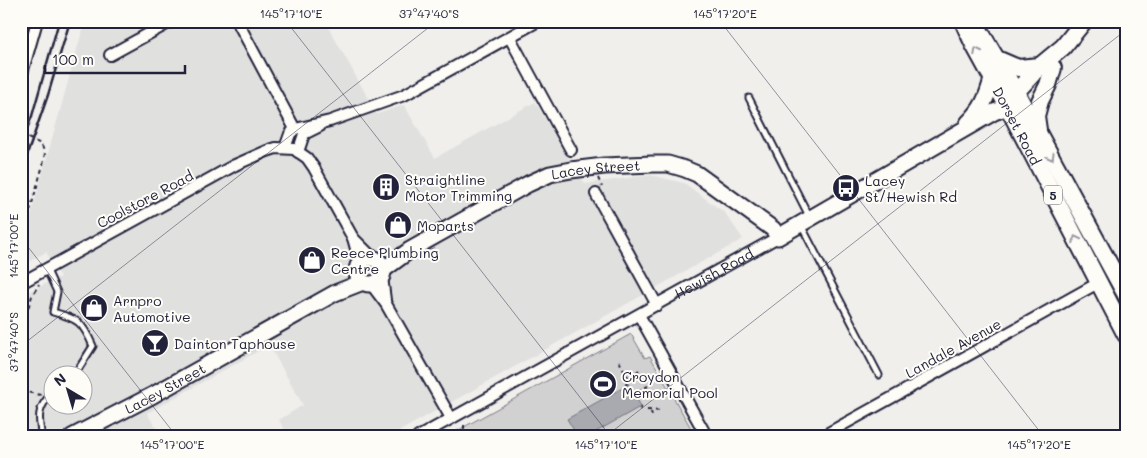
<svg xmlns="http://www.w3.org/2000/svg" width="1147" height="458" viewBox="0 0 1147 458" font-family="Mali,sans-serif">
<style>
.built{fill:#e0e0df;fill-rule:evenodd}
.green{fill:#d2d1d1;stroke:#7a7a86}
.water{fill:#a9a9b0;stroke:#737381}
.lines{fill:none;stroke-linecap:round;stroke-linejoin:round}
.lane-casing{stroke:#22223b;stroke-width:9}
.street-casing{stroke:#22223b;stroke-width:14}
.secondary-casing{stroke:#22223b;stroke-width:19}
.primary-casing{stroke:#22223b;stroke-width:20}
.path{stroke:#22223b;stroke-width:2;stroke-dasharray:4 4;stroke-linecap:butt}
.lane{stroke:#fdfcf7;stroke-width:5}
.street{stroke:#fdfcf7;stroke-width:10}
.secondary{stroke:#fdfcf7;stroke-width:15}
.primary{stroke:#fdfcf7;stroke-width:16}
.rail{stroke:#22223b;stroke-width:2.5}
.oneway{stroke:#9a9aa2}
.ticks{fill:none;stroke:#22223b;stroke-width:1;stroke-opacity:0.45}
.labels{text-anchor:middle;dominant-baseline:central;stroke-width:4;stroke-linejoin:round;paint-order:stroke}
.shield{fill:#fdfcf7;stroke:#646373;stroke-width:1}
.shield-label{font-size:12px;font-weight:bold;fill:#22223b}
.street-label{font-size:14px;fill:#22223b;stroke:#fdfcf7}
.poi-label{font-size:14px;fill:#22223b;stroke:#fdfcf7;text-anchor:start}
.neatline{fill:none;stroke:#22223b;stroke-width:2}
.ticks-label{font-size:12px;text-anchor:middle;fill:#22223b}
</style>
<rect width="100%" height="100%" fill="#f0efec"/>
<filter id="ink" filterUnits="userSpaceOnUse"><feTurbulence type="fractalNoise" baseFrequency=".02" numOctaves="2"/><feDisplacementMap in="SourceGraphic" scale="10" xChannelSelector="R" yChannelSelector="G"/><feConvolveMatrix kernelMatrix="1 2 1 2 8 2 1 2 1" color-interpolation-filters="sRGB"/></filter>
<g filter="url(#ink)">
<path class="built" d="M85,21H325L377,114L404,105L435,158L535,102L585,184L650,175L684,183L725,213L743,239L389,437H288L279,420L303,405L269,345L147,413L161,437H21V295L60,277L46,252L21,266V250ZM52,376H82V406H52Z"/>
<path class="green" d="M631,334L645,358L650,356L696,437H446Z"/>
<path class="water" d="M628,383L642,408L640,410L638,408L587,437H578L567,419L626,386L625,384Z"/>
<g class="lines">
<g class="lane-casing">
<path id="lane" d="M749,98L809,216
M801,225L879,375
M46,268L57,292L53,312C78,319 82,321 93,346L74,376
M42,437C38,418 37,407 52,394"/>
</g>
<g class="street-casing">
<g id="street">
<path d="M237,21L295,129"/>
<path d="M510,38L571,150"/>
<path d="M110,55L172,21"/>
<path d="M21,77L37,21"/>
<path d="M285,148L290,134L295,129L330,121L404,95L538,21"/>
<path d="M298,152L304,134L320,126"/>
<path d="M596,194L657,305"/>
<path d="M353,238L373,258"/>
<path d="M382,277L385,300"/>
<path d="M21,283L235,165L267,151L276,148L294,149L307,158L314,168L353,238L360,263"/>
<path d="M371,284L386,304L451,418"/>
<path d="M639,315L707,437"/>
<path id="s1" d="M418,437L778,237"/>
<path d="M821,437L1098,283"/>
</g>
</g>
<g class="secondary-casing">
<g id="secondary">
<path d="M968,123C982,109 987,98 992,79"/>
<circle cx="370" cy="271" r="13"/>
<path id="s2" d="M383,270L410,250L528,184L550,174L571,170L604,166L653,164H668L685,169L697,174L773,229L778,237L994,112L1008,107"/>
<path id="s3" d="M72,437L153,395L335,293L363,282"/>
</g>
</g>
<g class="primary-casing">
<g id="primary">
<path id="s4" d="M963,21L974,45L1008,107L1126,335"/>
<path d="M974,21L1016,92L1126,295"/>
<path d="M997,59L1018,68L1040,66"/>
<path d="M1011,100L1016,92L1040,66L1063,47L1084,21"/>
<path d="M1038,130L1036,116L1040,101L1048,85L1053,68"/>
</g>
</g>
<path class="path" d="M21,135L41,144L45,153L43,165L21,242
M598,178L602,187
M21,330L32,296L39,284
M619,361L628,377
M630,378L639,370
M626,383L627,385
M21,391L41,395
M638,391L648,386
M640,407L641,409
M647,410L662,411
M651,412L653,419
M464,425V437
M636,433L637,434
M602,435L603,437"/>
<use href="#lane" class="lane"/>
<use href="#street" class="street"/>
<use href="#secondary" class="secondary"/>
<use href="#primary" class="primary"/>
<path class="rail" d="M21,144L32,116L59,21
M21,172L48,95L70,21"/>
</g>
<defs><path id="oneway-chevron" d="M-2-3.5L2.5 0L-2 3.5" fill="none" stroke-width="1.6" stroke-linecap="round" stroke-linejoin="round" transform="scale(1.25)"/></defs>
<g class="oneway">
<use href="#oneway-chevron" transform="translate(977 51) rotate(-117)"/>
<use href="#oneway-chevron" transform="translate(1051 157) rotate(61)"/>
<use href="#oneway-chevron" transform="translate(1076 239) rotate(-117)"/>
</g>
</g>
<path class="ticks" d="M286,21L611,437M720,21L1044,437M21,238L177,437M21,346L437,21M605,437L1126,30"/>
<defs>
<g id="building-disc" transform="scale(1.4375)"><circle r="9.5" fill="#22223b" stroke="#fdfcf7"/><path d="M-4-6H4V6H1V3H-1V6H-4ZM-2.5-4.3h1.7v1.8h-1.7ZM.8-4.3h1.7v1.8H.8ZM-2.5-1h1.7V.8h-1.7ZM.8-1h1.7V.8H.8Z" fill="#fff"/></g>
<g id="bus-disc" transform="scale(1.4375)"><circle r="9.5" fill="#22223b" stroke="#fdfcf7"/><path d="M-5-6H5V4H4V6H2V4H-2V6H-4V4H-5ZM-3.5-4V0h7V-4ZM-3.5 1.2v1.5H-2V1.2ZM2 1.2v1.5H3.5V1.2Z" fill="#fff"/></g>
<g id="shop-disc" transform="scale(1.4375)"><circle r="9.5" fill="#22223b" stroke="#fdfcf7"/><path d="M-5-2.5h2.3a2.7 3.5 0 0 1 5.4 0H5L5.5 6h-11ZM-1.5-2.5h3a1.5 2.3 0 0 0-3 0Z" fill="#fff"/></g>
<g id="bar-disc" transform="scale(1.4375)"><circle r="9.5" fill="#22223b" stroke="#fdfcf7"/><path d="M-6-5H6L.8 .8V4.5H3.5V6h-7V4.5H-.8V.8Z" fill="#fff"/></g>
<g id="stadium-disc" transform="scale(1.4375)"><circle r="9.5" fill="#22223b" stroke="#fdfcf7"/><path d="M0-5a6.5 5 0 1 0 0 10a6.5 5 0 1 0 0-10ZM-3.5-1.8h7v3.6h-7Z" fill="#fff"/></g>
</defs>
<g fill-rule="evenodd">
<use href="#building-disc" x="386" y="187"/>
<use href="#bus-disc" x="846" y="188"/>
<use href="#shop-disc" x="398" y="225"/>
<use href="#shop-disc" x="312" y="260"/>
<use href="#shop-disc" x="94" y="308"/>
<use href="#bar-disc" x="155" y="343"/>
<use href="#stadium-disc" x="603" y="384"/>
</g>
<g class="labels">
<rect class="shield" x="1044" y="185.5" width="18" height="19" rx="4"/>
<g class="shield-label">
<text x="1053" y="195">5</text>
</g>
<g class="street-label">
<text stroke="none"><textPath href="#s4" startOffset="118">Dorset Road</textPath></text>
<text stroke="none"><textPath href="#s2" startOffset="239">Lacey Street</textPath></text>
<text transform="translate(145 199) rotate(-28)">Coolstore Road</text>
<text stroke="none"><textPath href="#s1" startOffset="338">Hewish Road</textPath></text>
<text transform="translate(953 348) rotate(-29)">Landale Avenue</text>
<text stroke="none"><textPath href="#s3" startOffset="105">Lacey Street</textPath></text>
</g>
<g class="poi-label">
<text x="405" y="179">Straightline<tspan x="405" dy="16">Motor Trimming</tspan></text>
<text x="865" y="180">Lacey<tspan x="865" dy="16">St/Hewish Rd</tspan></text>
<text x="417" y="225">Moparts</text>
<text x="331" y="252">Reece Plumbing<tspan x="331" dy="16">Centre</tspan></text>
<text x="113" y="300">Arnpro<tspan x="113" dy="16">Automotive</tspan></text>
<text x="174" y="343">Dainton Taphouse</text>
<text x="622" y="376">Croydon<tspan x="622" dy="16">Memorial Pool</tspan></text>
</g>
</g>
<rect width="1147" height="458" fill="none" stroke="#fdfcf7" stroke-width="55"/>
<g transform="translate(68 390) rotate(322)"><circle r="24" fill="#fdfcf7" stroke="#a5a5ac"/>
<path d="M0-4L9 19L0 12L-9 19Z" fill="#22223b"/>
<text y="-8" font-size="14" font-weight="bold" text-anchor="middle" fill="#22223b">N</text>
</g>
<path d="M45 65v8h140v-8" fill="none" stroke="#22223b" stroke-width="2.5"/>
<text x="52" y="65" font-size="15" fill="#22223b" stroke="#fdfcf7" stroke-width="4" paint-order="stroke">100 m</text>
<rect x="28" y="28" width="1092" height="402" class="neatline"/>
<g class="ticks-label">
<text x="291" y="18">145°17'10"E</text>
<text x="429" y="18">37°47'40"S</text>
<text x="725" y="18">145°17'20"E</text>
<text transform="translate(14 246) rotate(-90)" y="4">145°17'00"E</text>
<text transform="translate(14 342) rotate(-90)" y="4">37°47'40"S</text>
<text x="172" y="449">145°17'00"E</text>
<text x="606" y="449">145°17'10"E</text>
<text x="1039" y="449">145°17'20"E</text>
</g>
</svg>
